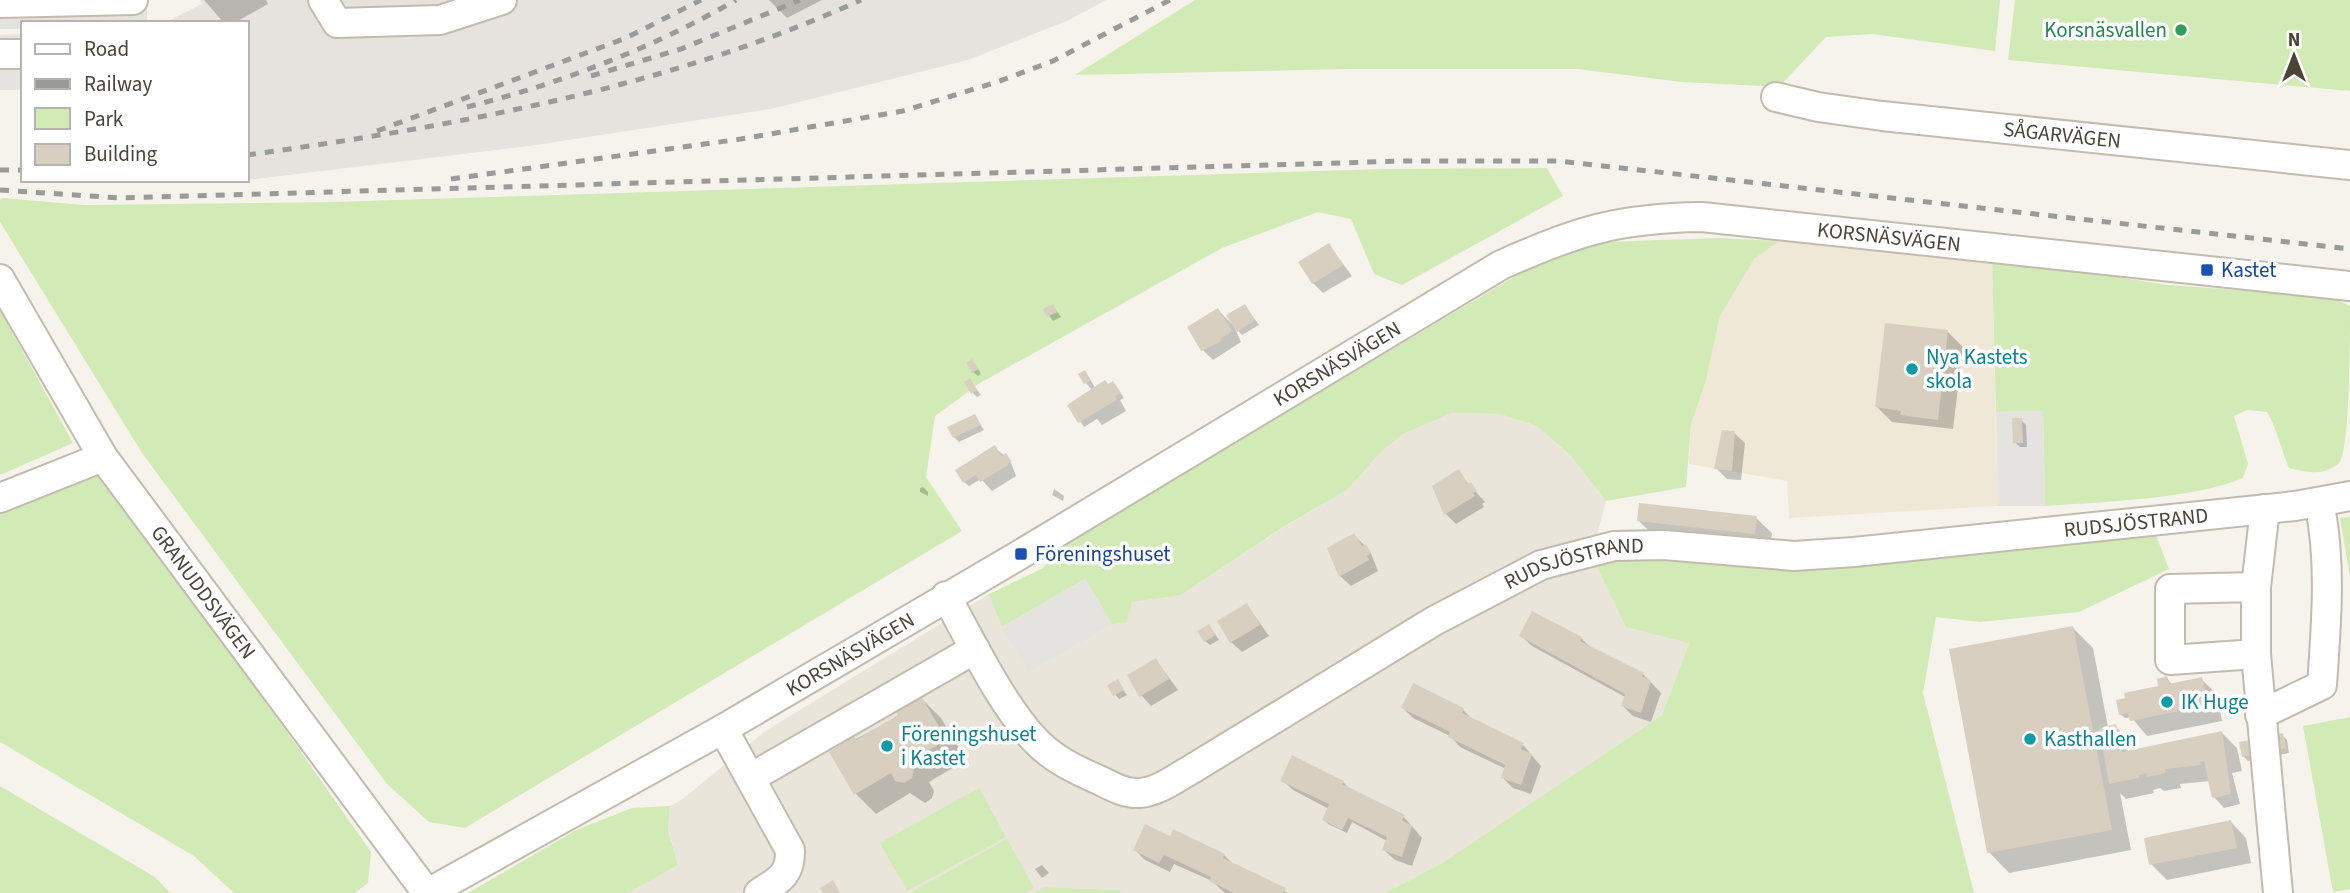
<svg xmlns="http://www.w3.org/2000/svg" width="2350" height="893" viewBox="0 0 2350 893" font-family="'Source Sans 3',sans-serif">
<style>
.residential{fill:#eae5da}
.industrial{fill:#e6e2dd}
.education{fill:#efe8d6}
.green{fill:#d2eab5}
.parking{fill:#e5e3e0}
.shadow{fill:#0003}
.building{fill:#d8cfc1}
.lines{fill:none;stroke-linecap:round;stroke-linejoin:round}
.minor-casing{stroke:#c2bbae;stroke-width:32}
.minor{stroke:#fff;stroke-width:28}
.rail{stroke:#9a9a9a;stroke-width:5;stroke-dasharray:9 9;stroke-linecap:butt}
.leisure-dot{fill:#2e9e5b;stroke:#fff;stroke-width:2.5}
.transit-dot{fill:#1a4fb4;stroke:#fff;stroke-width:2.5}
.culture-dot{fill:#0f9aa8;stroke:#fff;stroke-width:2.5}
.labels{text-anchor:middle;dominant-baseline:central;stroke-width:7;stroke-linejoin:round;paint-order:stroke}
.leisure-label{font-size:21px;fill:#27864d;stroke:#fff;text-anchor:end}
.street-label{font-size:21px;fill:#4b4439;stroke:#fff}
.transit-label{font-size:21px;fill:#164399;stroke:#fff;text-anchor:start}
.culture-label{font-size:21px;fill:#0d838f;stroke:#fff;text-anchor:start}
</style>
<rect width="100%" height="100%" fill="#f6f3ec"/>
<path class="residential" d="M1452,413L1500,414L1537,426L1570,455L1606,501L1592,554L1689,643L1662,715L1444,862L1385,893H1123L1119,890L1045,887L1034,893H628L678,865L668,828L670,806L684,798L764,732L989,594L1003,627L1158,596L1181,595L1286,526L1347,490L1380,453L1403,434Z"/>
<path class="industrial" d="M200,0H1106L1069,20L968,60L771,109L529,146L248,180L247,23H172L170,20L202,4Z"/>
<path class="education" d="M1798,236L1992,257L1998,506L1789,518L1787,481L1689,464L1691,424L1706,380L1720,316L1754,258L1779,241Z"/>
<path class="green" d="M1195,0H2000L1995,51L1873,34L1826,37L1779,87L1682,82L1577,69H1350L1075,75Z
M2015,0H2350V91L2008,60Z
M1547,168L1563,196L1402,285L1374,274L1351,219L1318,212L1222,248L980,383L935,416L926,477L962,531L465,828L429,822L387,784L142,453L0,222V199L3,198L84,205L331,202L1383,169Z
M1720,238L1779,241L1754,259L1720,316L1706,380L1691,424L1686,487L1606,501L1570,455L1537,426L1500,414L1452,413L1403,434L1380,453L1347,490L1285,526L1181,595L1132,602L1127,622L1112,624L1085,579L1002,627L989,594L1043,568L1060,548L1085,531L1531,267L1604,242Z
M1992,257L2167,285L2329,296L2350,306C2350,333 2350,447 2340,462C2325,477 2306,472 2289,468C2281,450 2277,428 2267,412L2247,410L2234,416L2248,464L2243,478C2194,499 2100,502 2045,506L2043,411L1996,412Z
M0,310L73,443L0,475Z
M102,468L371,852L368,883L355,893H234L194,856L0,742V510Z
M2350,517V577L2340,518Z
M2154,530L2169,569L2079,612L1980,622L1936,617L1923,693L1974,893H1385L1444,862L1662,715L1689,643L1626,627L1591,554Z
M2350,717V889L2333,892L2303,726Z
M0,786L155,877L170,893H0Z
M979,788L1006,837L907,891L880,843Z
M670,806L668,829L678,865L628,893H468L576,830L632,808Z
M1007,839L1034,888L1025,893H910Z
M1045,887L1119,890L1123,893H1034Z"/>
<path class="parking" d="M0,0H147V23H23V29H0Z
M23,34V90H0V35Z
M2043,411L2045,506H1998L1996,412Z
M1085,579L1112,624L1028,672L1002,627Z"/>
<path class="shadow" d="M204,0H266L268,4L234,23H224Z
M769,0H822L787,18Z
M1329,245L1352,276L1323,293L1313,283Z
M1053,306L1061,317L1053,321L1045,310Z
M1245,306L1259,325L1242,335L1234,326L1241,342L1213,360L1202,349L1218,310L1232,324Z
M1948,332L1963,347L1953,429L1892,422L1877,407Z
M976,366L981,374L978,376L973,372Z
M1089,377L1095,388L1113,383L1124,398L1120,400L1126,411L1102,425L1097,419L1084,427L1070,405L1092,390L1086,383Z
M970,381L981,395L977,397L972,392Z
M975,416L984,430L959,442L954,437Z
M2021,420L2026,425L2027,447H2020L2015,442Z
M1734,433L1745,443L1741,480L1727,479L1716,468Z
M995,448L1010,460L1016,476L992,491L981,479L969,486L964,482Z
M1458,472L1485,502L1482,504L1484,507L1456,524L1446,514Z
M923,487L928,492V496L920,492V488Z
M1054,489L1064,496L1063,501L1052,495Z
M1756,518L1772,533L1770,549L1654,536L1639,521Z
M1354,535L1370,551L1378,571L1351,586L1340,576Z
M1247,605L1269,636L1242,652L1231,642Z
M1209,626L1219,640L1210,645L1205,641Z
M2073,628L2093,648L2108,727L2115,726L2120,731L2123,746L2129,752L2222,733L2237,748L2242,771L2232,773L2240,804L2224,808L2214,797L2210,781L2180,784L2181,788L2164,791L2160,788L2153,790L2154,793L2126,799L2120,793L2131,850L2009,873L1989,852Z
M1521,636L1581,638L1591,648L1643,674L1661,693L1651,722L1633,716L1623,706L1625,697L1532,646Z
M1156,660L1178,690L1151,706L1141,695Z
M2167,678L2172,685L2201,679L2217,694L2222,721L2147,736L2131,717L2125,718L2120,714L2160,687Z
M1117,681L1127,695L1119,699L1115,694Z
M921,698L941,718L966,760L929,782L934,791L932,798L925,803L910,793L876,814L856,794L831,752L900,716Z
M1403,708L1463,710L1474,721L1523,745L1541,766L1531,794L1513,788L1503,778L1506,769L1460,747L1450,736L1413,718Z
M2282,735L2287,740L2289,753L2248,761L2243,756Z
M1282,780L1343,782L1353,792L1404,817L1422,838L1412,866L1395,860L1384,850L1387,841L1352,822L1347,833L1328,824L1324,820L1329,809L1293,790Z
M2231,822L2246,838L2251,863L2167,880L2151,864Z
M1170,838L1224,855L1234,865L1288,893H1225L1212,881L1174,864L1170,872L1145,860L1135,850Z
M1042,865L1049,873L1042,878L1035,869Z"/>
<path class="building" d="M1329,243L1343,265L1312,284L1298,262Z
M1053,304L1057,312L1047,317L1043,309Z
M1245,304L1255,320L1237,332L1226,315Z
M1218,308L1232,331L1220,339L1222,341L1201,351L1187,327Z
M1885,323L1948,330L1938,420L1900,415L1901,411L1875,407Z
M972,359L978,369L972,373L966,363Z
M1085,370L1091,381L1084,384L1078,374Z
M970,378L977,390L971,394L964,382Z
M1105,380L1108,384L1113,381L1121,393L1115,396L1117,400L1078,423L1067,405Z
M975,414L981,425L953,438L947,427Z
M2012,418H2022L2023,443H2013Z
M1722,430L1735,431L1732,471L1714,469Z
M995,445L1001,456L1006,453L1011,461L1007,466L980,482L976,475L963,483L955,470Z
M1459,469L1468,484L1471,482L1477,491L1473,493L1475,496L1444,515L1432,486Z
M1639,503L1757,516L1755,534L1637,521Z
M1354,533L1362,546L1366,544L1371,553L1367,556L1369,560L1339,577L1327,548Z
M1247,603L1260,625L1230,643L1217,621Z
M1532,611L1582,637L1580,641L1644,673L1642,676L1651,681L1641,713L1621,706L1625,694L1519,636Z
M1209,624L1216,635L1204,642L1197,631Z
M2073,626L2112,830L1987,853L1949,649Z
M1156,658L1169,679L1139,697L1127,675Z
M2167,676L2169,684L2202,677L2208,705L2130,721L2128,713L2119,715L2116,700L2125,698L2124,693L2158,686L2157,679Z
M1118,679L1124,690L1113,696L1107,685Z
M1413,683L1464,708L1462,713L1524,743L1521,749L1532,754L1521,785L1501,778L1505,765L1448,737L1450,732L1401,708Z
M921,696L947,740L910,761L914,769L912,778L904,783L895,781L891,773L854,795L829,752L854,736L856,740L898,715L895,711Z
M2116,724L2122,752L2222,731L2231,794L2212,798L2204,761L2200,762L2201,765L2165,769L2166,773L2147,777L2146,773L2139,775V778L2109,784L2099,728Z
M2283,733L2286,748L2242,757L2239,742Z
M1292,755L1344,781L1342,784L1405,815L1402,820L1412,826L1402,857L1382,850L1387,837L1348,818L1342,830L1322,820L1329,804L1280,781Z
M2231,820L2237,848L2149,865L2144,838Z
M1145,824L1170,836L1173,829L1225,854L1223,858L1286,888L1283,893H1234L1209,881L1211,877L1164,855L1159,863L1133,850Z
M833,880L840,893H823L820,888Z"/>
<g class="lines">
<g class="minor-casing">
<g id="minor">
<path d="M323,0L337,23L440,20L502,0"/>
<path d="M0,3L133,0"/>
<path d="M0,54H23"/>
<path id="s1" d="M1776,97L1818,107L1882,116L2350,165"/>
<path id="s2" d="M0,279L103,457L427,893"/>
<path d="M0,498L103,457"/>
<path d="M2256,587V654L2170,660V589Z"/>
<path d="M2256,587L2265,509"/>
<path id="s3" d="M946,596C969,637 1003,708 1036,741C1053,759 1076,770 1099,780C1111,786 1125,794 1139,793C1158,792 1176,778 1192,769L1434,621L1541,565L1614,546L1664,545L1794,556L1854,552L2295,506L2350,496"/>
<path d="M2256,654L2278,893"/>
<path d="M2260,715L2322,685C2326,626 2332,561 2319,502"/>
<path d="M723,729L790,850C791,875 778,881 759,893"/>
<path d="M752,777L975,649"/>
<path id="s4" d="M428,893L723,729L1021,554L1501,265C1577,231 1618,218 1702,217L2350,286"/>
</g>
</g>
<use href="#minor" class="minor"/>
<path class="rail" d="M591,76L681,49L800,0
M467,107C559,84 653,48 736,0
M377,131L626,38L701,0
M247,155C456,126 667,88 861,0
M0,170H23
M451,179L741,139L903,111L997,82L1053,61L1170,0
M0,190L120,198L1406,161H1559L2350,249"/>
</g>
<circle class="leisure-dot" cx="2181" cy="30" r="7"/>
<g class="transit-dot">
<rect x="2200" y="263" width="14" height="14" rx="3.5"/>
<rect x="1014" y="547" width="14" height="14" rx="3.5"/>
</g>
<g class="culture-dot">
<circle cx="1912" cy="369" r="7"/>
<circle cx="2167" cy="702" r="7"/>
<circle cx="2030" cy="739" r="7"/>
<circle cx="887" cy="746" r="7"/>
</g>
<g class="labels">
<g class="leisure-label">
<text x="2167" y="30">Korsnäsvallen</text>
</g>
<g class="street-label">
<text stroke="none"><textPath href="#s1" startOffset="289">SÅGARVÄGEN</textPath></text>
<text stroke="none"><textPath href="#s4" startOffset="1640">KORSNÄSVÄGEN</textPath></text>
<text stroke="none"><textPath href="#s4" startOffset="1052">KORSNÄSVÄGEN</textPath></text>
<text stroke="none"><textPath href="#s3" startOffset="1351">RUDSJÖSTRAND</textPath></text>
<text stroke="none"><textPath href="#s3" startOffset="784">RUDSJÖSTRAND</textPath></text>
<text stroke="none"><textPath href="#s2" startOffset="374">GRANUDDSVÄGEN</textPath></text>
<text stroke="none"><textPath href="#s4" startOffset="485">KORSNÄSVÄGEN</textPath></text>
</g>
<g class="transit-label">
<text x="2221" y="270">Kastet</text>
<text x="1035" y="554">Föreningshuset</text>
</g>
<g class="culture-label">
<text x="1926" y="357">Nya Kastets<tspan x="1926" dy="24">skola</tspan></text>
<text x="2181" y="702">IK Huge</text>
<text x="901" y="734">Föreningshuset<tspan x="901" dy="24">i Kastet</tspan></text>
<text x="2044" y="739">Kasthallen</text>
</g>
</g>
<rect x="21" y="21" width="228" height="161" fill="#ffffff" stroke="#b7b4b0" stroke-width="2"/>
<rect x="35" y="44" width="35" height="10" fill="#ffffff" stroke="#b7b4b0" stroke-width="2"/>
<text x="84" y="56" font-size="21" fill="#4b4439">Road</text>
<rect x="35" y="79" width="35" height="10" fill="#9a9a9a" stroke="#b7b4b0" stroke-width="2"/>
<text x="84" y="91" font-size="21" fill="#4b4439">Railway</text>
<rect x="35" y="108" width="35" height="21" fill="#d2eab5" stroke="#b7b4b0" stroke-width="2"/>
<text x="84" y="126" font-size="21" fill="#4b4439">Park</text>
<rect x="35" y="144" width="35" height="21" fill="#d8cfc1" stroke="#b7b4b0" stroke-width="2"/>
<text x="84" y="161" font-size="21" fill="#4b4439">Building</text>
<g transform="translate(2294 56)" stroke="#ffffff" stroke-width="5" paint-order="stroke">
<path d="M0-5L12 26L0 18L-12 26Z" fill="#4b4439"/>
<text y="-10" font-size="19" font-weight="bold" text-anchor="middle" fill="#4b4439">N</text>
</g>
</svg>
